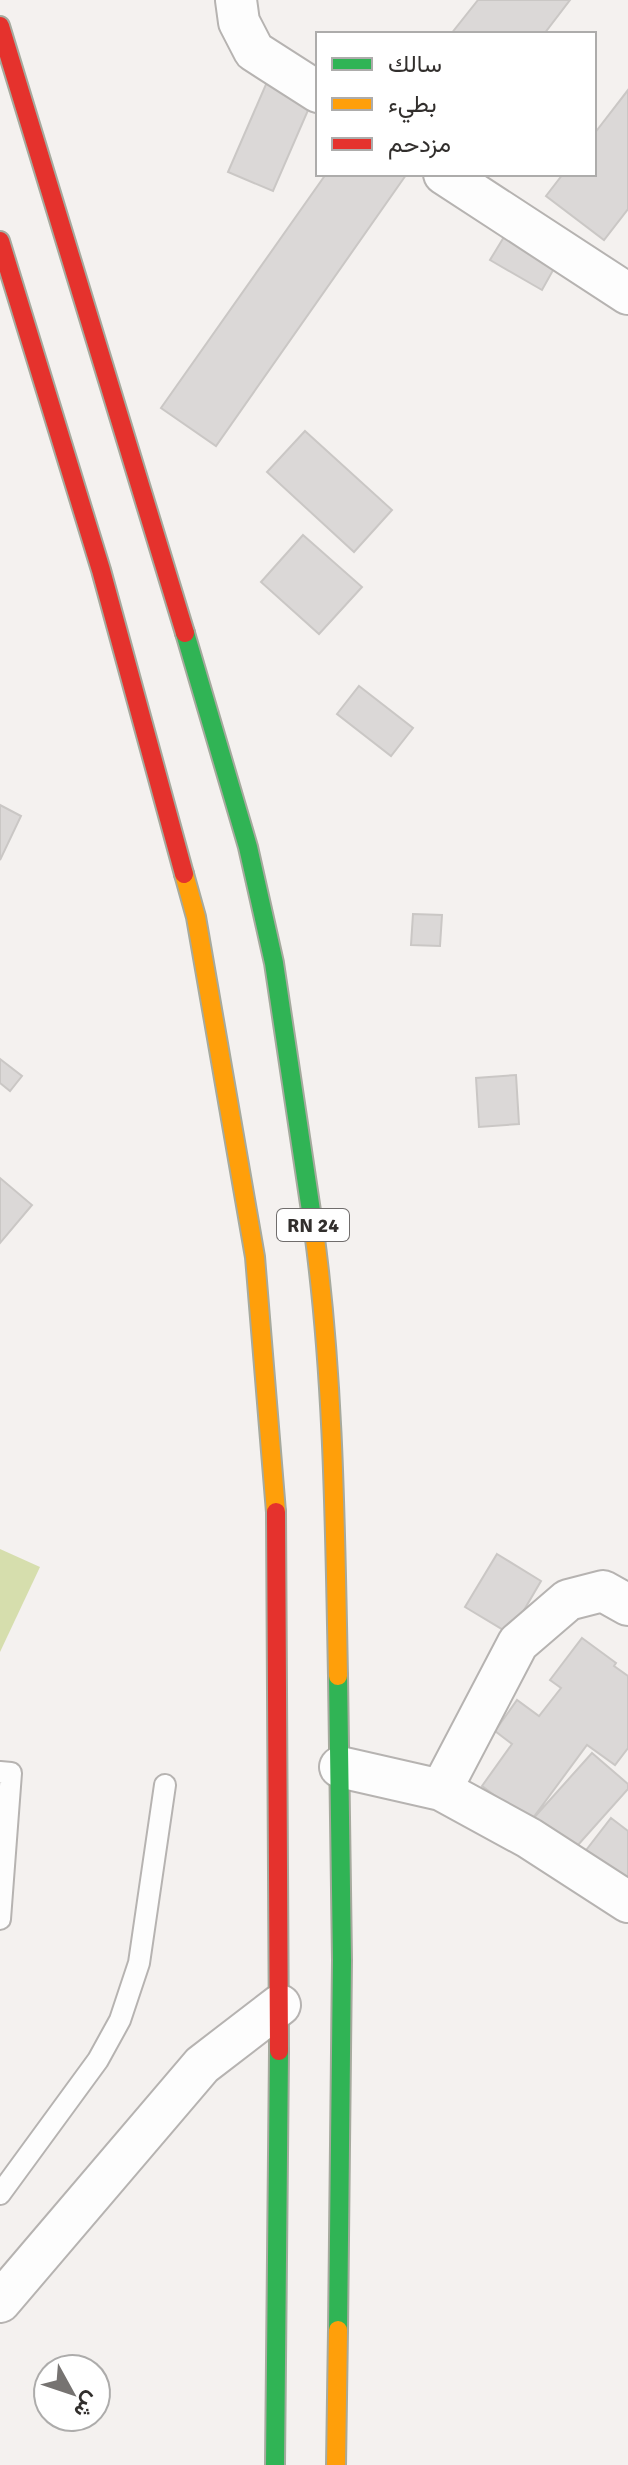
<svg xmlns="http://www.w3.org/2000/svg" width="628" height="2465" viewBox="0 0 628 2465" font-family="Signika,Vazirmatn,sans-serif">
<style>
.grass{fill:#d6dead}
.building{fill:#dbd8d7;stroke:#cac7c5;stroke-width:2}
.lines{fill:none;stroke-linecap:round;stroke-linejoin:round}
.lane-casing{stroke:#b6b3b1;stroke-width:24}
.street-casing{stroke:#b6b3b1;stroke-width:44}
.fast-casing{stroke:#a6aa9e;stroke-width:22}
.slow-casing{stroke:#a6aa9e;stroke-width:22}
.jam-casing{stroke:#a6aa9e;stroke-width:22}
.lane{stroke:#fdfdfd;stroke-width:20}
.street{stroke:#fdfdfd;stroke-width:40}
.fast{stroke:#30b455;stroke-width:18}
.slow{stroke:#ff9f0a;stroke-width:18}
.jam{stroke:#e5322d;stroke-width:18}
.labels{text-anchor:middle;dominant-baseline:central;stroke-width:6;stroke-linejoin:round;paint-order:stroke}
.shield{fill:#fff;stroke:#706d6c;stroke-width:2}
.shield-label{font-size:20px;font-weight:bold;fill:#322f2d}
</style>
<rect width="100%" height="100%" fill="#f4f1ef"/>
<path class="grass" d="M0,1549L40,1567L0,1652Z"/>
<path class="building" d="M478,0H570L544,34H451Z
M267,82L312,101L273,191L228,172Z
M628,90V209L604,240L546,196L563,174H594V134Z
M326,174L406,175L216,446L161,408Z
M510,227L561,256L542,290L490,260Z
M305,431L392,510L354,552L267,472Z
M303,535L362,587L319,634L261,582Z
M359,686L413,728L391,756L337,714Z
M0,805L21,816L0,860Z
M413,914L442,915L440,946L411,945Z
M0,1059L22,1076L10,1091L0,1083Z
M516,1075L519,1124L479,1127L476,1078Z
M0,1178L32,1205L0,1243Z
M497,1554L541,1581L510,1634L465,1607Z
M582,1638L616,1663L614,1666L628,1676V1748L615,1765L587,1745L530,1822L482,1786L512,1744L495,1731L517,1700L539,1716L561,1688L550,1680Z
M592,1753L628,1784V1789L569,1855L531,1821Z
M611,1818L628,1831V1895L580,1858Z"/>
<g class="lines">
<g class="lane-casing">
<path id="lane" d="M0,1772L11,1773L0,1919
M0,2194L98,2060L120,2020L139,1963L165,1785"/>
</g>
<g class="street-casing">
<path id="street" d="M236,0L239,22L254,51L318,92
M444,174L628,294
M340,1767L441,1790L529,1838L628,1902
M441,1790L518,1643L568,1600L603,1591L628,1605
M0,2302L202,2065L280,2005"/>
</g>
<g class="fast-casing">
<path id="fast" d="M185,633L248,847L274,963L314,1231
M338,2330L342,1960L338,1676
M275,2465L279,2051"/>
</g>
<g class="slow-casing">
<path id="slow" d="M184,874L196,917L255,1257L276,1512
M314,1231C334,1379 335,1527 338,1676
M336,2465L338,2330"/>
</g>
<g class="jam-casing">
<path id="jam" d="M0,26L185,633
M0,241L101,570L184,874
M276,1512L279,2051"/>
</g>
<use href="#lane" class="lane"/>
<use href="#street" class="street"/>
<use href="#fast" class="fast"/>
<use href="#slow" class="slow"/>
<use href="#jam" class="jam"/>
</g>
<g class="labels">
<rect class="shield" x="277" y="1209" width="72" height="32" rx="6"/>
<g class="shield-label">
<text x="313" y="1225">RN 24</text>
</g>
</g>
<rect x="316" y="32" width="280" height="144" fill="#ffffff" stroke="#adacab" stroke-width="2"/>
<rect x="332" y="58" width="40" height="12" fill="#30b455" stroke="#adacab" stroke-width="2"/>
<text x="388" y="72" font-size="24" fill="#322f2d">سالك</text>
<rect x="332" y="98" width="40" height="12" fill="#ff9f0a" stroke="#adacab" stroke-width="2"/>
<text x="388" y="112" font-size="24" fill="#322f2d">بطيء</text>
<rect x="332" y="138" width="40" height="12" fill="#e5322d" stroke="#adacab" stroke-width="2"/>
<text x="388" y="152" font-size="24" fill="#322f2d">مزدحم</text>
<g transform="translate(72 2393) rotate(130)"><circle r="38" fill="#ffffff" stroke="#adacab" stroke-width="2"/>
<path d="M0-6L14 30L0 20L-14 30Z" fill="#767371"/>
<text y="-12" font-size="22" font-weight="bold" text-anchor="middle" fill="#322f2d">ش</text>
</g>
</svg>
